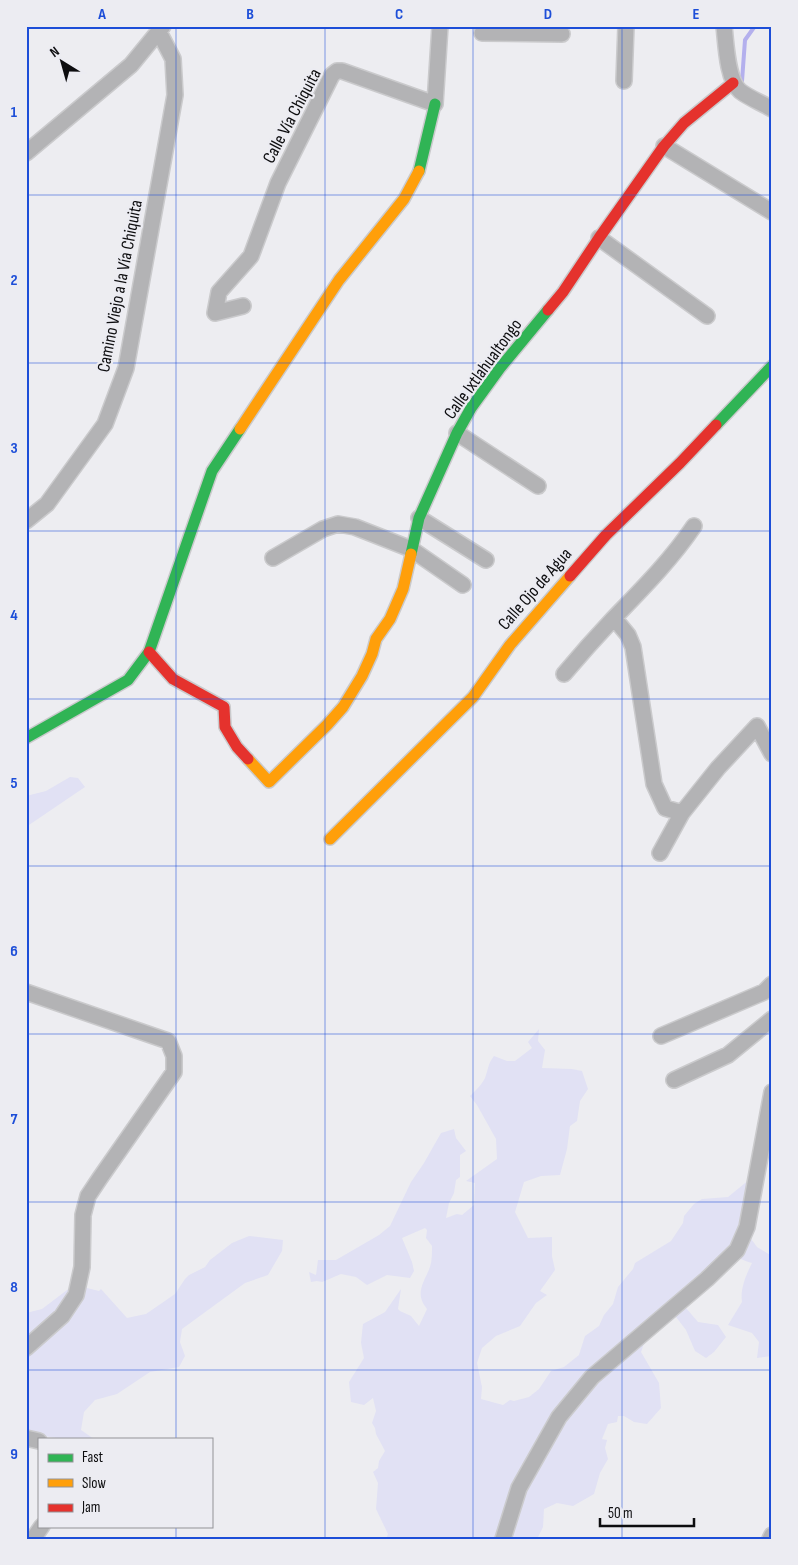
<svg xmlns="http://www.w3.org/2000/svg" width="798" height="1565" viewBox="0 0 798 1565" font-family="'Sofia Sans Condensed',sans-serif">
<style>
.green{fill:#e1e1f4}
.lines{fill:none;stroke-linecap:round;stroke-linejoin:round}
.stream{stroke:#b4b0ed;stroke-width:4}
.street-casing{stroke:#cacacc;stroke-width:18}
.fast-casing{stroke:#cacacc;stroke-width:14}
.slow-casing{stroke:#cacacc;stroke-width:14}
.jam-casing{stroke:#cacacc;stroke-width:14}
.street{stroke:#b3b3b5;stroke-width:15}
.fast{stroke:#30b455;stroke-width:11}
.slow{stroke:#ff9f0a;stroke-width:11}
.jam{stroke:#e5322d;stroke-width:11}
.grid{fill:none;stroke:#1d4ed8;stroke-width:1;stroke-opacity:0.55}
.labels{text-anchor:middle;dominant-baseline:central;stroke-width:4.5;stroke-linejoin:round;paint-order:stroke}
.street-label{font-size:18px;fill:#0d0d0f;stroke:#ececf2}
.neatline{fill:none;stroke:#1d4ed8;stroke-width:2}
.grid-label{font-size:16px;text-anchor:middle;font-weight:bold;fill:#1d4ed8}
</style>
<rect width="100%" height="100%" fill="#ededf1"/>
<path class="green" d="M70,777L78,778L85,787L26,827V796L46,791Z
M539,1029L538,1041L545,1050L542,1068L572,1069L582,1071L588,1089L580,1101L577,1121L570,1126L567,1149L560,1175L541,1176L524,1182L515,1212L528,1238L552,1237V1256L555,1270L540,1291L547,1295L536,1303L520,1326L496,1336L482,1348L477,1363L482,1387L481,1399L503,1405L510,1400L514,1401L529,1397L539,1389L551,1371L564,1367L579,1355L585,1336L599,1326L604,1315L613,1304L618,1287L633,1269L635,1263L671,1241L683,1223L684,1216L694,1204L702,1199L728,1197L750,1179L743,1228L757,1247L772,1256V1356L757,1358L759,1342L752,1333L728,1325L742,1302C740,1289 746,1275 752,1263C747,1262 742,1259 737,1258C713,1254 697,1279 683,1294L686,1308L698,1322L718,1325L726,1337L714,1352L706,1358L695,1351L686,1330L676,1317L648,1332L641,1352L659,1383L661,1408L647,1424L634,1422L624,1416H618L617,1422L608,1424L602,1439L607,1440L605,1448L608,1459L600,1473L594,1494L573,1506L557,1503L544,1509L543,1527L537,1539H386L388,1534L376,1509L378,1483L373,1472L378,1468L379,1461L385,1451L376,1434L375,1428L372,1423L376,1411L373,1398L364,1405L351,1402L349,1382L364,1358L361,1343L363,1324L385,1312L401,1289L398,1309L400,1311L411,1316L419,1326L427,1309C414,1293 424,1283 430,1267C432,1261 432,1253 432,1246L426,1238L427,1230L425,1228L402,1238L412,1262L414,1271L410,1278L387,1275L367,1285L356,1277L341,1274L322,1282L317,1281L311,1282L309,1272L316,1275L318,1260H336L379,1235L390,1226L411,1182L424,1163L441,1133L454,1129L456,1138L466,1151L460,1155V1177L456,1180L454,1193L449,1203L446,1218L457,1214L462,1215L474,1205L475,1183L466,1181L497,1159L496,1139L477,1105L470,1096C476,1090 484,1083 486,1075C489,1066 488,1064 494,1056L507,1061H515L532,1048L528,1042Z
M249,1236L283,1240L282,1251L268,1275L245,1283L182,1329L180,1342L185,1356L179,1367L150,1372L117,1394L95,1400L84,1412L81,1430L94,1439H64L36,1435L26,1437V1313L42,1309L71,1287L79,1286L99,1291L101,1289L127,1318L146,1314L175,1294L185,1279L189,1275L205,1267L210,1260L232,1243Z"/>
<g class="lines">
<path class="stream" d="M742,81L745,40L755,26"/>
<g class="street-casing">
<path id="street" d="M724,26C726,43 727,80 740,91C749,98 762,103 772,109
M482,33L562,34
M624,81L626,26
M664,146L772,212
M26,153L131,65L163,26
M599,238L707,316
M243,306L215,313L219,292L251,256L278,183L332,75L337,71H342L435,104L440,26
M457,433L538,486
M419,518L486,560
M26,521L47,504L105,424L126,368L175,95L173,59L159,32V26
M273,558L323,529L338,524L355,527L411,549L463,585
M614,618L628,635L633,647L654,784L665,808L682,813
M564,674C580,655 596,637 613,619C642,589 671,560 694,526
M660,853L682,813L718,768L757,726L772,754
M26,992L168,1041L174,1056V1072L100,1178L88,1196L83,1215L82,1267L76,1295L62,1316L26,1348
M661,1036L764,992L772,984
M674,1080L728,1055L772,1019
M26,1438L39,1441
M33,1539L42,1526
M503,1539L519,1488L559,1417L592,1377L707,1279L737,1250L747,1227L772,1092
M770,1539L772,1535"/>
</g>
<g class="fast-casing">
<path id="fast" d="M419,171L435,104
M716,425L772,366
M411,554L419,518L457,433L471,408L500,368L548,310
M26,738L128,680L149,652L212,471L240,429"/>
</g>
<g class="slow-casing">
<path id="slow" d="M240,429L339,280L404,199L419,171
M248,759L269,782L327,725L343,707L362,676L372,654L376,639L390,619L403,589L411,554
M330,839L473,697L510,645L570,576"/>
</g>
<g class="jam-casing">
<path id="jam" d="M548,310L563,292L599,238L664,146L684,123L733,83
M570,576L606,535L680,463L716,425
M149,652L173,679L224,707L225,727L237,747L248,759"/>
</g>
<use href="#street" class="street"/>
<use href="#fast" class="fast"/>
<use href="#slow" class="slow"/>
<use href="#jam" class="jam"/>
</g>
<path class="grid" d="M176,26V1439M325,26V1539M473,26V1539M622,26V1539M26,195H772M26,363H772M26,531H772M26,699H772M26,866H772M26,1034H772M26,1202H772M26,1370H772M176,1526V1539"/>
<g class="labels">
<g class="street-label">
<text transform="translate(292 116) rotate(-62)">Calle Vía Chiquita</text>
<text transform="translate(120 286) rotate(-79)">Camino Viejo a la Vía Chiquita</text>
<text transform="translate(483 369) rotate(-54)">Calle Ixtlahualtongo</text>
<text transform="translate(535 589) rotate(-49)">Calle Ojo de Agua</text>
</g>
</g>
<rect width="798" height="1565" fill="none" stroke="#ececf2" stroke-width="55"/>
<rect x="38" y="1438" width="175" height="90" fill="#ececf2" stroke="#939397"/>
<rect x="48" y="1454" width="25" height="8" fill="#30b455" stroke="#939397"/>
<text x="82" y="1462" font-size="15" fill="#0d0d0f">Fast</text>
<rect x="48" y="1479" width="25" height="8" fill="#ff9f0a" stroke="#939397"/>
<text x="82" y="1488" font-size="15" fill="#0d0d0f">Slow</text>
<rect x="48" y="1504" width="25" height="8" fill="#e5322d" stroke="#939397"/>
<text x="82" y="1512" font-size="15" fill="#0d0d0f">Jam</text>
<g transform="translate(62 62) rotate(323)" stroke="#ececf2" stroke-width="4" paint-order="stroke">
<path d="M0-4L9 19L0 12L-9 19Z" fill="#0d0d0f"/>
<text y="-8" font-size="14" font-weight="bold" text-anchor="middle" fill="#0d0d0f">N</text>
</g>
<path d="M600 1518v8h94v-8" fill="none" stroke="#0d0d0f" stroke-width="2.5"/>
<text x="608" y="1518" font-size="15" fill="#0d0d0f" stroke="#ececf2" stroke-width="4" paint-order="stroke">50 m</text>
<rect x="28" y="28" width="742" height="1510" class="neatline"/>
<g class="grid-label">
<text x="102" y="19">A</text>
<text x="250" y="19">B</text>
<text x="399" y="19">C</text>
<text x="548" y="19">D</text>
<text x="696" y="19">E</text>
<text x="14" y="117">1</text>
<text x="14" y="285">2</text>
<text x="14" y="453">3</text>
<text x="14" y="620">4</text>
<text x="14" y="788">5</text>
<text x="14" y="956">6</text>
<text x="14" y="1124">7</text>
<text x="14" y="1292">8</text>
<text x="14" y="1459">9</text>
</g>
</svg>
